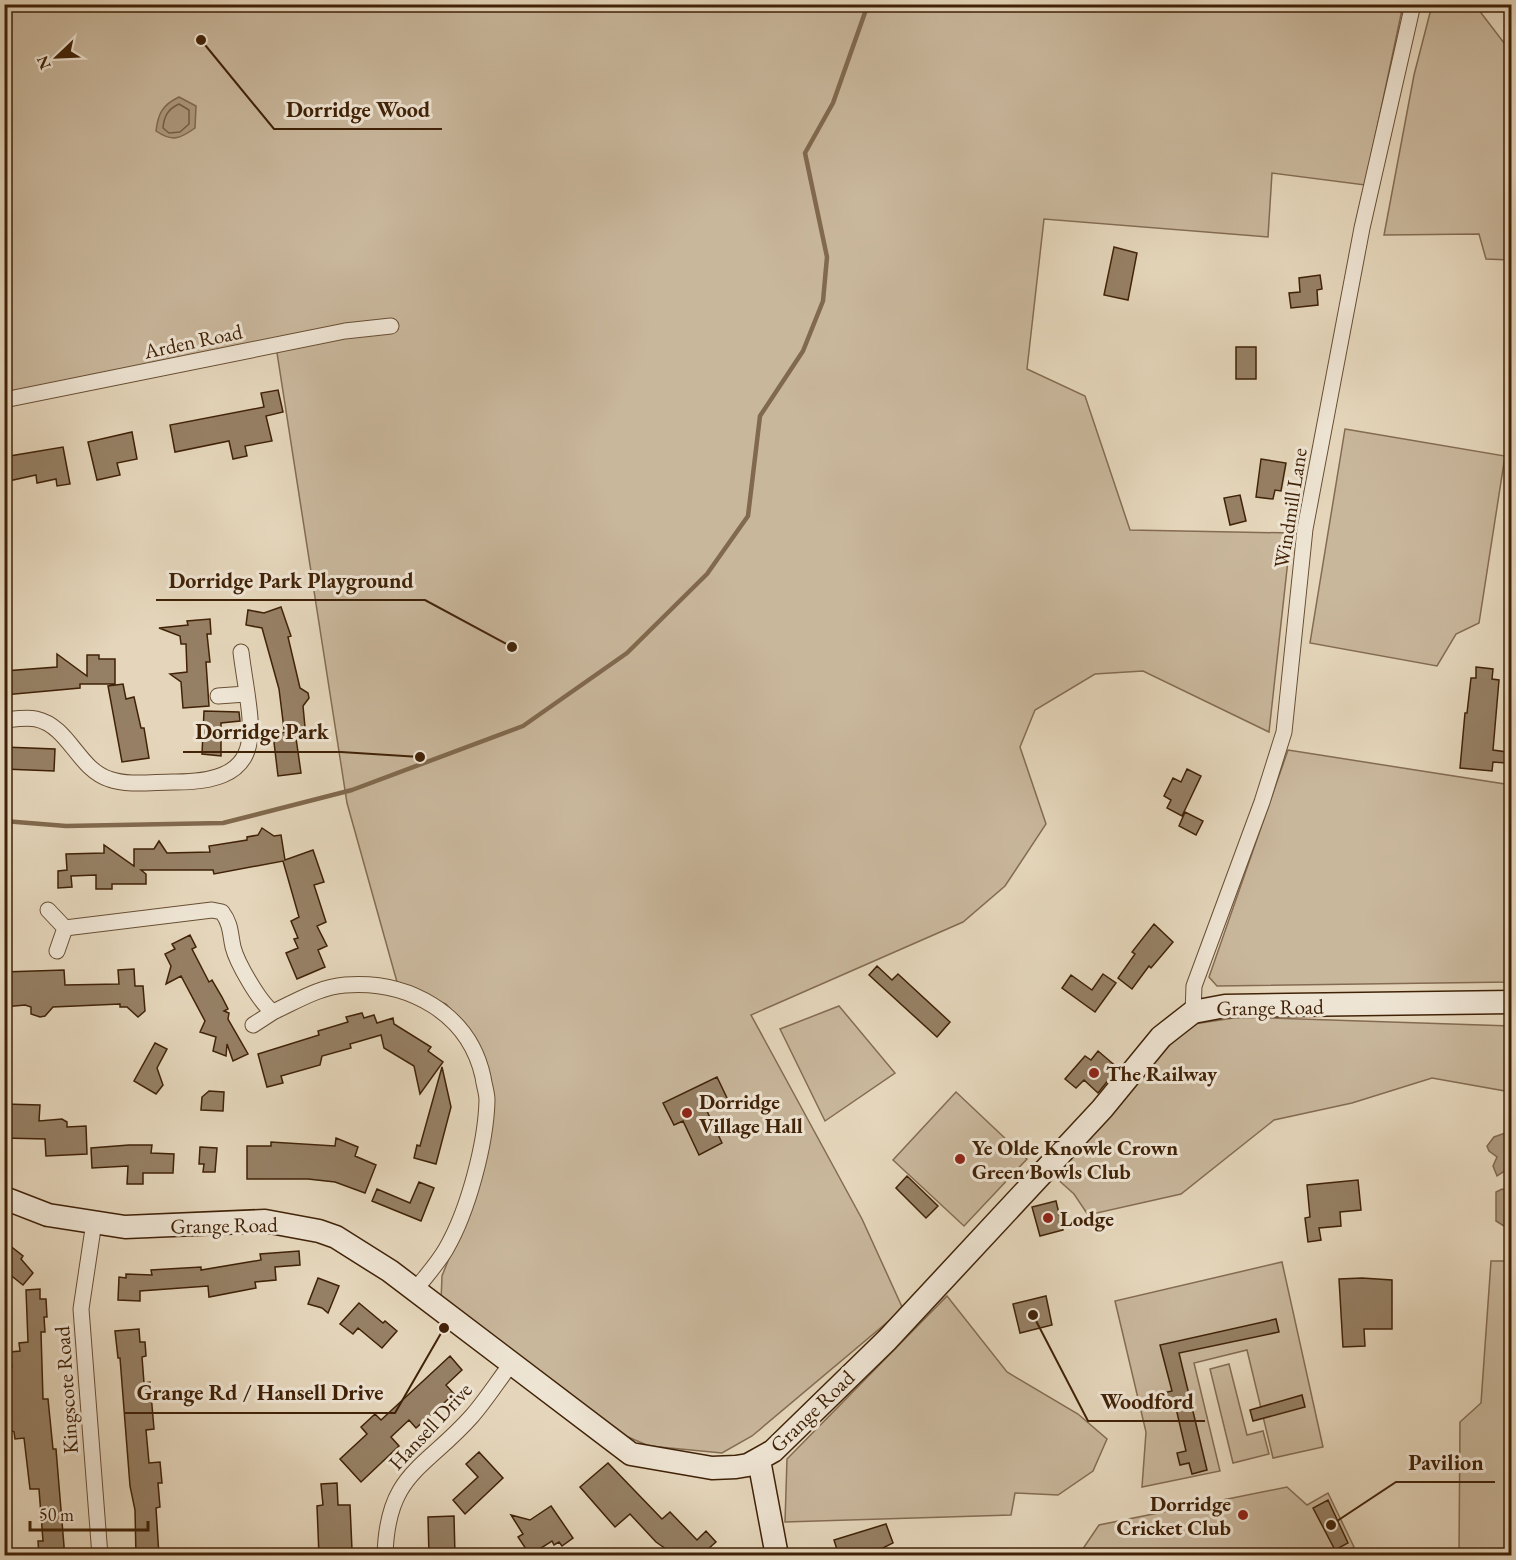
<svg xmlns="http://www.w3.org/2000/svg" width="1516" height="1560" viewBox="0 0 1516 1560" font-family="'EB Garamond',serif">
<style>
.green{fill:#c9b79c;stroke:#846c52;stroke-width:1.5}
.water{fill:#ad997e;stroke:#81694e;stroke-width:1.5}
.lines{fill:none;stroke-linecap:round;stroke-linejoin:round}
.shore{stroke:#765e42;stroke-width:1.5}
.stream{stroke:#81694e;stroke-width:4.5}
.building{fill:#968065;stroke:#402207;stroke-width:1.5}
.street-casing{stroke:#694f34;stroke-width:17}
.secondary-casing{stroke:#402207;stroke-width:25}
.street{stroke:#eee4d3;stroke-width:15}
.secondary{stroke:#eee4d3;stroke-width:22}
.poi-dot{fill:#8f2418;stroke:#eee4d3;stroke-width:2}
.labels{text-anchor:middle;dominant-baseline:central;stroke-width:6;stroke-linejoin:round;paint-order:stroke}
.street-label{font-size:21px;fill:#402207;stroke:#eee4d3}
.poi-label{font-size:21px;font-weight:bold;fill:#402207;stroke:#eee4d3;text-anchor:start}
.leader{fill:none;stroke:#402207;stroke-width:2}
.callout-dot{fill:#402207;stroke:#eee4d3;stroke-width:2}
.callout-label{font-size:22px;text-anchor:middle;font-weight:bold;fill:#402207;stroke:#eee4d3;stroke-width:6;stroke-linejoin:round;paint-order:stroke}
</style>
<rect width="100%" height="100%" fill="#e5d6bb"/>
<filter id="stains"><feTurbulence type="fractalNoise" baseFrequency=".00333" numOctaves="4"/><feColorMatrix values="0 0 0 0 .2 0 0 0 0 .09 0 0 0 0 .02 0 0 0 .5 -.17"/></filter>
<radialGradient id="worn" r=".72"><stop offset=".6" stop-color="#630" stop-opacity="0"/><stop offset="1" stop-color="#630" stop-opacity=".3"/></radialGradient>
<path class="green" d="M4,5H1403L1365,185L1272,173L1268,237L1044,219L1027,369L1085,396L1130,530L1291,533L1269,732L1143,671L1095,674L1035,710L1020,747L1046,824L1005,886L963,922L751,1015L862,1219L903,1309L752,1436L722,1453L649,1446L621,1434L441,1301L442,1276L479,1183L492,1105L491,1079L483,1053L466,1025L446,1004L397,982L347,803L275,340L5,396Z
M1432,5H1475L1511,52V260L1486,259L1479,234L1384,235L1414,75Z
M1345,429L1505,456L1479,623L1456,634L1437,666L1310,643Z
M1288,750L1511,785V982L1217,986L1209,977Z
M839,1006L895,1073L825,1121L780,1029Z
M1240,1017L1511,1026V1092L1432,1078L1352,1103L1274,1120L1181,1194L1088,1215L1074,1194L1055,1177L1156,1057L1194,1024Z
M956,1092L1027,1159L964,1226L893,1160Z
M1491,1261H1511V1555H1459L1460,1422L1481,1403Z
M1282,1262L1323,1447L1273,1458L1247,1350L1194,1363L1220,1471L1142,1487L1146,1432L1115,1301Z
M947,1296L1007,1372L1078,1414L1107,1439L1093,1471L1058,1495L1015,1493L1011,1515L785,1522L787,1459Z
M1229,1364L1247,1435L1263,1431L1269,1454L1233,1463L1210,1369Z
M1287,1487L1307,1505L1328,1493L1354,1547L1339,1556H1078L1099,1525Z"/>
<path class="water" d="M179,97L196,106L195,128C180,139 172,142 156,131C158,114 162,105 179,97Z
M1505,1133L1511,1139V1167L1497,1176L1493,1166L1497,1157L1489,1151L1487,1146L1494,1137Z
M1502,1189L1509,1192L1511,1220L1504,1226L1496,1221V1192Z"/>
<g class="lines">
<path class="shore" d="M179,104L189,110V124L180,132L169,133L163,128C164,116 168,109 179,104Z"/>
<path class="stream" d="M4,821L66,826L223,823L352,790L523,726L627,653L707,574L748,516L760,416L803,351L823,301L827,257L805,153L833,103L868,4"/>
</g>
<path class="building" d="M1114,247L1137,253L1128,300L1104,295Z
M1320,275L1322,289L1317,290L1318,305L1291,308L1289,293L1300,292L1299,278Z
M1236,347H1256V379H1236Z
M278,390L283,412L266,416L272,441L245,446L247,456L233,459L229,441L175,452L170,425L264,407L261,393Z
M132,432L137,459L117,463L120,475L97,480L88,442Z
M63,447L70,484L57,486L56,479L37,483L36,475L4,482V457Z
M1261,459L1286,463L1281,491L1275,490L1273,499L1256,497Z
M1240,495L1246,521L1230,525L1224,498Z
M281,607L291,636L288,637L300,688L308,693L309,698L303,706L305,727L284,729L279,689L262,628L246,625L248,610L264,613Z
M210,619L211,634H207L210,662H206L209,706L183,708L181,682L170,674L187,672L186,644H181L180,636L159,628L188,625L187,621Z
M57,654L87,676V655H99V659H115V684H80V688L4,695V671L57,667Z
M1476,667L1493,669L1492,679L1499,680L1493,750L1507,752L1506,763L1493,762L1492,771L1460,768L1465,713H1467L1471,678H1476Z
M123,684L126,699L134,697L141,728H144L149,758L122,762L108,686Z
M204,711L239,712L240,721L221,723V756L202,754Z
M295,731L301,773L278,776L273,734Z
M4,747L55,749L54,771L4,769Z
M1187,769L1201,776L1182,816L1167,808L1171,800L1164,796L1173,778L1181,782Z
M1185,812L1203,821L1196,835L1179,826Z
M262,828L274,836L281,835L285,860L313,850L324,882L314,885L326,922L317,926L327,946L318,950L325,967L297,979L286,953L298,948L294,939L298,938L291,921L299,917L283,861L214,874L213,870H141L146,874V884H112V889H96V875L71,876L72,887L58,888V871L67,870L66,854L104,853V845L134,866V849H154L159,841L167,853L210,852L209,846L247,840V837L258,835Z
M1154,924L1173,942L1151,968L1149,966L1132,989L1118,978L1135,954L1132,952Z
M190,935L196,947L192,949L209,982L212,980L222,997L228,1009L224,1011L229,1013L228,1019L248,1054L233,1061L227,1044L226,1056L213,1051L216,1037L200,1032L205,1021L181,976L166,984L171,966L165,954L175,949L172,944Z
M877,966L892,980L898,974L950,1022L937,1037L869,975Z
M134,969L135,986H143L145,1011L138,1017L127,1007H120V1004L53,1007L45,1016L40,1017L31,1014V1007L25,1005L4,1007V972L64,970L65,985L119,984L118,970Z
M1103,974L1116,983L1095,1012L1062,988L1071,975L1092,990Z
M362,1013L364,1018L374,1015L377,1023L393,1018L394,1024L431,1047L428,1051L443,1062L420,1094L414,1066L384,1048L381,1035L350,1044L351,1048L322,1056L320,1065L281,1076L283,1083L267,1087L258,1054L319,1035L318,1031L348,1022L346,1017Z
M155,1043L167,1049L157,1068L163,1085L156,1094L134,1081Z
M1098,1051L1118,1068L1098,1093L1084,1080L1076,1088L1065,1079L1085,1056L1091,1060Z
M442,1067L451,1107L436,1164L414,1158L417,1145L420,1146Z
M717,1077L727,1098L706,1109L722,1143L699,1155L683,1121L674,1125L663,1103Z
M209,1091L224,1092L223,1111L201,1110L202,1097Z
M4,1104L40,1105L39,1121L62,1119L67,1122V1127L86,1126L87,1154L46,1156L45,1139L4,1138Z
M336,1138L358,1147L355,1156L376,1165L365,1193L335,1182L308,1179H247V1146H271V1142L335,1146Z
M129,1145H152L151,1153L174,1154L173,1173H143V1184H127L128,1166L92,1168L91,1148Z
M200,1147L217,1148L215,1172H203L204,1164H199Z
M907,1176L938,1206L926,1218L896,1188Z
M1358,1180L1361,1210L1340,1212L1341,1226L1319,1228L1321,1240L1308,1242L1305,1218L1310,1217L1307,1185Z
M419,1182L434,1188L421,1221L372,1201L377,1189L410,1203Z
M1056,1201L1063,1230L1040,1236L1032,1207Z
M4,1241L23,1256L21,1259L33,1273L23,1285L4,1270Z
M299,1251L300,1265L275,1267L276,1280L255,1282L256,1288L209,1297L208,1286L140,1291V1301L118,1300L119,1277L126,1278V1274L152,1275L151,1270L201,1267V1270L261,1260L260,1254Z
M318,1278L339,1286L328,1313L322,1308L308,1304Z
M1362,1278L1392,1280V1329H1364L1365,1346L1343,1347L1339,1279Z
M40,1289V1299H46L47,1317H44L45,1332H41L43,1399H48L53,1449H56L64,1546V1554L62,1556H39L38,1541H43L39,1489H30L24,1438L15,1439L14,1432L11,1430L6,1394L5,1368L12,1367L10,1352L20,1351L19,1343L28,1342L26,1290Z
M1046,1296L1052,1325L1020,1333L1013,1304Z
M359,1303L383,1323L385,1321L397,1331L382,1348L358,1328L353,1334L340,1324Z
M1276,1319L1279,1332L1179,1353L1207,1470L1192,1474L1189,1463L1180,1465L1177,1453L1186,1451L1175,1404L1162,1406L1159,1394L1172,1391L1160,1345Z
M139,1329L140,1342H145L146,1356L142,1357L144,1383L150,1382L154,1429L146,1430L149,1463L160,1462L162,1483H158L160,1507L156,1508L159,1556H136L135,1510L130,1486L120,1358H118L115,1331Z
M450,1356L462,1370L446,1385L454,1394L416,1428L409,1420L391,1437L399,1446L361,1482L340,1459L367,1434L361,1427L375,1414L381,1420Z
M1302,1395L1305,1407L1253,1421L1250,1410Z
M479,1452L503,1478L465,1514L453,1500L478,1477L466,1464Z
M608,1463L662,1519L670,1512L697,1540L706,1531L716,1542L708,1549L714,1556H676L656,1542L630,1514L615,1527L580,1487Z
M337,1483L338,1505H350L352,1550H343L344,1556H319L317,1506L323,1505L321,1484Z
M1328,1500L1348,1543L1335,1550L1313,1508Z
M551,1506L573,1538L562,1546L559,1542L554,1545L552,1541L530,1555L518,1537L523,1534L511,1515L530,1520Z
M454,1516L455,1556H429L428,1517Z
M886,1524L893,1543L867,1556H839L834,1540Z"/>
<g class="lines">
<g class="street-casing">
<path id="street" d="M4,400L345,331L391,326
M218,696L246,694
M4,720C14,719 27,717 36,719C69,726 78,769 109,779C128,786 153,782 173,782C275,783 250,726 241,652
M48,910L65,928L57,951
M65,928L212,910L222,912C231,924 230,933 233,947C237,963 260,1003 273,1012C297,1001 319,987 345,985C408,980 469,1013 483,1077C484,1085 487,1093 487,1100C486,1144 468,1211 446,1249C438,1263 426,1276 416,1289
M1193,1012L1194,986L1262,802L1284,732L1305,529L1362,228L1413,4
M253,1025L273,1012
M94,1222L81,1309L100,1556
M385,1556C387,1473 424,1470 472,1416C486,1400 498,1381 511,1364"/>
</g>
<g class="secondary-casing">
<path id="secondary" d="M4,1198L48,1215L125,1227L265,1221L319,1231L336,1237L390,1271L631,1454L712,1468L736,1467L748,1465L773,1451L887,1340L1102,1109L1161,1037L1193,1012L1225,1006L1512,1002
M759,1460L777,1556"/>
</g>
<use href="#street" class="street"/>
<use href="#secondary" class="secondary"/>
</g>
<g class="poi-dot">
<circle cx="1094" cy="1073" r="6"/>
<circle cx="687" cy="1113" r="6"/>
<circle cx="960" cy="1159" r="6"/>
<circle cx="1048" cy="1218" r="6"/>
<circle cx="1243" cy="1515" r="6"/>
</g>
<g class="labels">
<g class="street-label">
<text transform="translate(193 341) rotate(-12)">Arden Road</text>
<text transform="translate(1290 508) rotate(-81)">Windmill Lane</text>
<text transform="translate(1270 1007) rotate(-1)">Grange Road</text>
<text transform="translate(224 1225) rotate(-1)">Grange Road</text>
<text transform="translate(66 1390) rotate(-94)">Kingscote Road</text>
<text transform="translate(812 1411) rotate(-44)">Grange Road</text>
<text transform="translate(430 1426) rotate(-47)">Hansell Drive</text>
</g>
<g class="poi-label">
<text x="1106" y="1073">The Railway</text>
<text x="699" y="1101">Dorridge<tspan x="699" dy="24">Village Hall</tspan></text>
<text x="972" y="1147">Ye Olde Knowle Crown<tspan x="972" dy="24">Green Bowls Club</tspan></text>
<text x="1060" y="1218">Lodge</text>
<text x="1231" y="1503" text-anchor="end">Dorridge<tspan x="1231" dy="24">Cricket Club</tspan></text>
</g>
</g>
<path class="leader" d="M201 40L274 129H442M512 647L425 600H156M420 757L341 752H183M444 1328L395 1413H125M1033 1315L1088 1421H1205M1331 1525L1396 1482H1495"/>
<g class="callout-dot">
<circle cx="201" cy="40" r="6"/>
<circle cx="512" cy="647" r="6"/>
<circle cx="420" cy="757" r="6"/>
<circle cx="444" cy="1328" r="6"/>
<circle cx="1033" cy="1315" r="6"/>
<circle cx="1331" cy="1525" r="6"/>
</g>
<g class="callout-label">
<text x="358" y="117">Dorridge Wood</text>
<text x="291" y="588">Dorridge Park Playground</text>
<text x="262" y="739">Dorridge Park</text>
<text x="260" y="1400">Grange Rd / Hansell Drive</text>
<text x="1147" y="1409">Woodford</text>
<text x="1446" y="1470">Pavilion</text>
</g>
<rect width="1516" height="1560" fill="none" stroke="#e5d6bb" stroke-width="24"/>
<rect x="6" y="6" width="1504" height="1548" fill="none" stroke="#402207" stroke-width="3"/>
<rect x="12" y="12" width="1492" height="1536" fill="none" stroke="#402207" stroke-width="1.5"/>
<g transform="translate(57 57) rotate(247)" stroke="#eee4d3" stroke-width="4.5" paint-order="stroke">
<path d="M0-4.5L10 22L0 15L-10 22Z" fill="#402207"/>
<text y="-9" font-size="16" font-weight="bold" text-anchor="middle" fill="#402207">N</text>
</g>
<path d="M30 1521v9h118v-9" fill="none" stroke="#402207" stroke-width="3"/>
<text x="39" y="1521" font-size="18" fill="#402207" stroke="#eee4d3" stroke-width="4.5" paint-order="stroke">50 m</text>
<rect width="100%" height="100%" filter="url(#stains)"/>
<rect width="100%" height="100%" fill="url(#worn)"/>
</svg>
